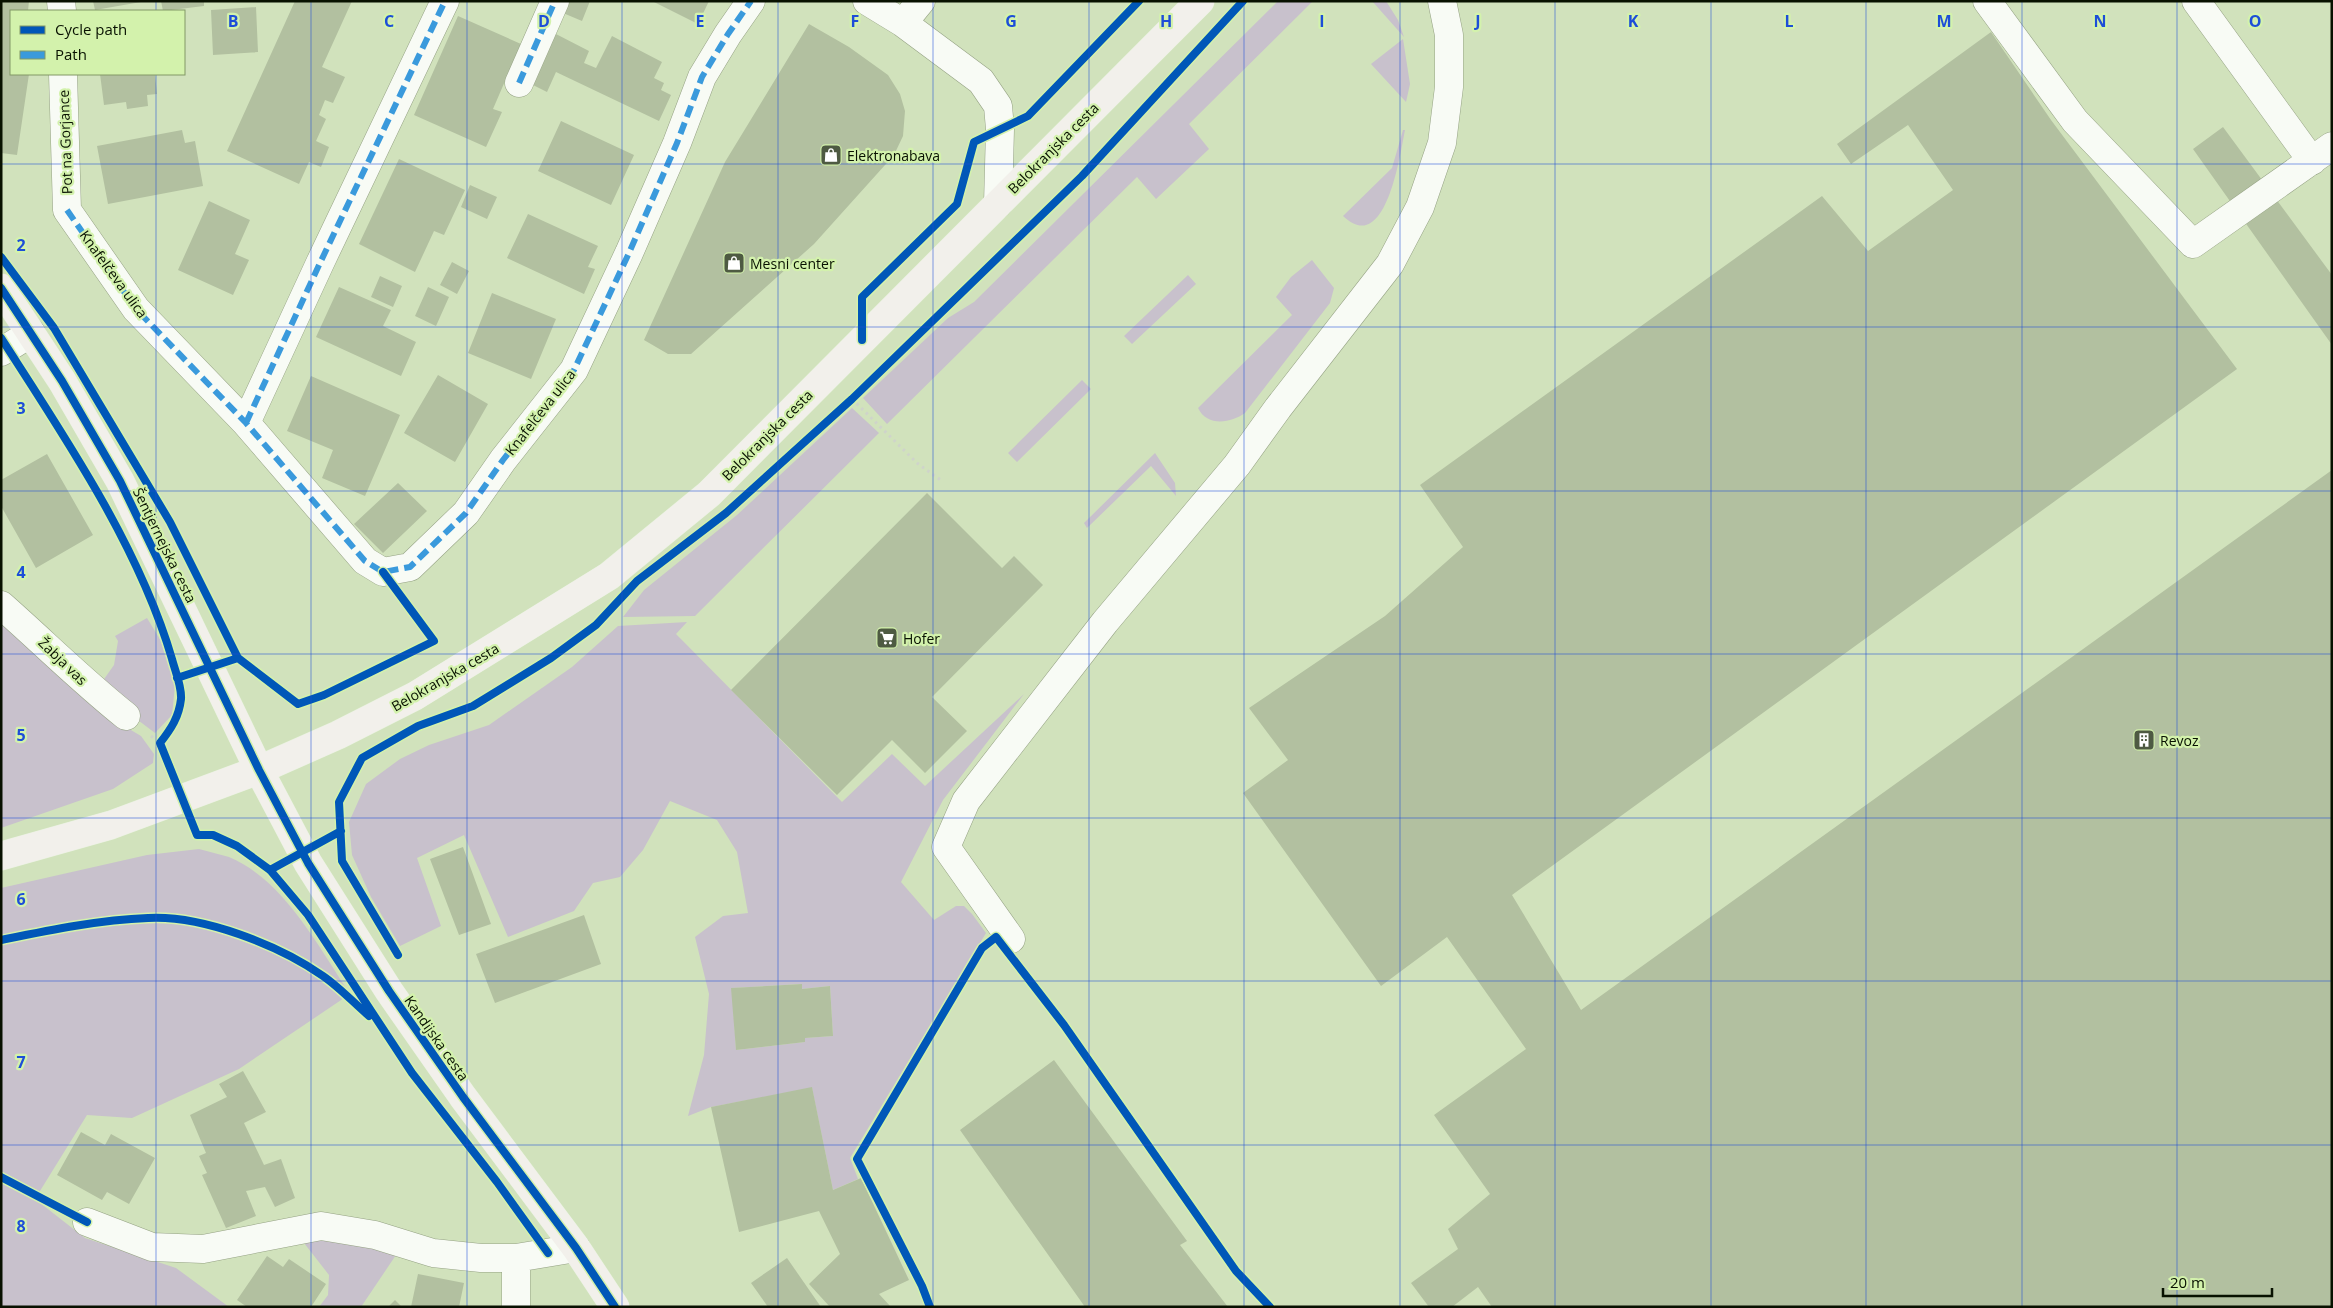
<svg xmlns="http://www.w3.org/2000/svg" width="2333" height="1308" viewBox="0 0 2333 1308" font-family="'Open Sans',sans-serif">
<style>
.green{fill:#c8c1cc;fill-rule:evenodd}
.building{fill:#b2c0a0}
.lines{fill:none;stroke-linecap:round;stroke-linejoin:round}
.minor-casing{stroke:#95a284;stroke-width:29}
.major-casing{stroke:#eaf2e1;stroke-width:29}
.path{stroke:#cfd4ca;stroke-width:3;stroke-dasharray:2.5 4;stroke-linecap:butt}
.minor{stroke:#f8fbf5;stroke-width:28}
.major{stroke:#f2f0eb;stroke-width:28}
.quiet{stroke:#3a9adc;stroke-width:6;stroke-dasharray:12 6;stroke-linecap:butt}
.cycleway-casing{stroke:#d3f2ac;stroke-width:11}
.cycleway{stroke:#0057b8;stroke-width:8}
.grid{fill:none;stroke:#1d4ed8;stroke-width:1;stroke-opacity:0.55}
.labels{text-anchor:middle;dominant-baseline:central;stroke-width:4.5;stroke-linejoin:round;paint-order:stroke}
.street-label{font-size:14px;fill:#081100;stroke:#d3f2ac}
.poi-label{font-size:14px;fill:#081100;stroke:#d3f2ac;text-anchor:start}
.grid-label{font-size:16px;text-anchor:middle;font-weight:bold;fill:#1d4ed8;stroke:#d3f2ac;stroke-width:4.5;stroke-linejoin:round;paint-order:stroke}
</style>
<rect width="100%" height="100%" fill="#d1e2bc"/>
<path class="green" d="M1278,1H1313L1189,124L1209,149L1156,199L1137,177L887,424L863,398L948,318L974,302Z
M1372,1H1386L1398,20L1404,37Z
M1403,39L1410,84L1406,102L1371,64Z
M1403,130H1405C1400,155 1386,257 1343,216L1392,168Z
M1312,260L1334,288L1330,303L1245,413C1231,423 1207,427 1198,408L1292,315L1276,297L1291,277Z
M1188,275L1196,284L1132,344L1124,336Z
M1082,380L1091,389L1017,462L1008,453Z
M852,408L879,433L695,616L623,617L644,590L737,515Z
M1155,453L1175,483L1176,496L1151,466L1087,528L1084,523Z
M147,618L161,641L175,685L172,715L155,733L97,689L114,665L118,641L115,636Z
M687,622L676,634L842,802L892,754L925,786L1024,694L943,800L901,882L934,920L956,906H964L972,914L986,933L850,1158L858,1179L833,1190L812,1088L711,1107L688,1116L704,1055L709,994L695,937L723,916L748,913L737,852L717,820L670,801L643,850L620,877L593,883L574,911L508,937L464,835L417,858L441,926L400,946L371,897L352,855L349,822L366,784L400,759L429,745L489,725L572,667L618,626ZM801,984L802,989L830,986L833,1036L805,1038V1042L736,1050L732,988Z
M1,624L114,720L141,736L154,754L153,763L113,789L1,828Z
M199,849C209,852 219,854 229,857C284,880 318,946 350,994L239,1069L132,1118L87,1115L35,1199L85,1238L176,1268L229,1307H1V888L147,855Z
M297,1234L365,1240L396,1255L361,1307H319L328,1295L329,1275Z"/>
<path class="building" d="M1,1H29L28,11H11V74H29L17,155L1,153Z
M93,1H141V2L95,10Z
M161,1H204V6L163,11Z
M295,1H352L322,67L345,77L333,103L325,100L319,115L326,119L316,141L329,147L321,167L309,162L299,184L227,151Z
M568,1H590L582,21L563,13Z
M652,1H709L698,24Z
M256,7L258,52L213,55L211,10Z
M458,16L521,44L493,109L502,112L486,147L414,115Z
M809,24L849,47L888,75L900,94L905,111L903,136L894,155L814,244L691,354H668L644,340L725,162Z
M1991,32L2051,120L2237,369L1512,895L1581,1010L2332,470V1307H1492L1478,1287L1452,1307H1429L1411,1283L1458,1249L1448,1229L1490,1194L1434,1115L1526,1049L1447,937L1381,986L1243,793L1288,760L1249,708L1385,616L1463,547L1420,485L1822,196L1868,251L1953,190L1908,125L1851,164L1837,144Z
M554,33L589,51L584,63L596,68L612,36L662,62L654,78L664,83L661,90L671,95L659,121L556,72L547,92L529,83Z
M100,74H155L157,94L147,95L148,106L127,109L126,102L104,105Z
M561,121L634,155L611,205L538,171Z
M2223,127L2332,275V345L2193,149Z
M182,130L185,143L195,141L203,186L108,204L97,146Z
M399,159L465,190L444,235L434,231L415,272L359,244Z
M470,185L497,197L487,219L461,207Z
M209,201L250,220L235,254L249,260L233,295L178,270Z
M528,214L598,246L588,267L595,269L584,294L507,258Z
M452,262L469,271L457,294L440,285Z
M380,276L402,286L393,307L371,297Z
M339,287L391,310L383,326L416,342L401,376L316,337Z
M428,287L449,297L436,326L415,316Z
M492,293L556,319L531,379L468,353Z
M438,375L488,404L455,462L404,433Z
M311,376L400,415L365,496L322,478L333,450L287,431Z
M47,454L93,535L36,568L1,506V480Z
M398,483L427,511L383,553L354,524Z
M927,493L1002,568L1014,556L1043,585L932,697L967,731L925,773L892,740L837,795L731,690Z
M463,847L491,924L459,935L430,859Z
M584,915L601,964L495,1003L476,954Z
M802,984V989L830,986L833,1036L805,1038V1042L736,1050L731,988Z
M1054,1060L1187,1241L1180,1245L1228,1307H1085L960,1130Z
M243,1071L266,1112L244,1123L264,1165L281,1159L295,1198L275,1207L265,1187L246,1191L256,1216L226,1228L202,1175L207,1173L199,1156L206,1153L190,1115L227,1097L219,1084Z
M812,1087L833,1190L861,1178L909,1280L879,1294L891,1307H830L809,1284L840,1254L819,1211L739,1232L711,1107Z
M81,1132L105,1145L111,1134L155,1158L129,1204L107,1192L102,1200L57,1175Z
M267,1256L283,1267L289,1259L326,1284L311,1307H247L237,1300Z
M787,1258L821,1307H768L751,1283Z
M418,1274L464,1283L459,1307H411Z
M395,1300L402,1307H388Z"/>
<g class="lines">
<g class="minor-casing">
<path id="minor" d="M61,1L62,11
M867,1L903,23L981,81L998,106L1000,129L998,204
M1987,1L2075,121L2193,244L2332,146
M2196,1L2312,161
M903,23L921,1
M63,74L67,210L136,309L246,423L365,561L383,572L410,567L466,513L503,460L574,370L629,253L677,143L702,77L728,34L751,1
M519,83L555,1
M1,352L31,333
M246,423L320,263L445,1
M1,605C43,642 82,681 126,716
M1011,939L946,847L966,801L1105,622L1237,465L1278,408L1390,264L1420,207L1442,143L1449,87V35L1442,1
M87,1222L152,1247L203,1249L321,1226L375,1235L433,1253L481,1258H516L576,1248
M516,1307V1258"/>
</g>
<g class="major-casing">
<path id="major" d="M1,288L62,381L120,481L259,770L308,863L389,991L463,1097L576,1248L615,1307
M1,856L111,825L259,770L338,735L415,696L609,576L709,494L1200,1"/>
</g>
<path class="path" d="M852,399L917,463L942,481
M151,736L160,743"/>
<use href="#minor" class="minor"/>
<use href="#major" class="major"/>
<path class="quiet" d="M519,83L555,1
M67,210L136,309L246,423L365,561L383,572L410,567L466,513L503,460L574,370L629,253L677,143L702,77L728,34L751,1
M246,423L320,263L445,1"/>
<g class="cycleway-casing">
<path id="cycleway" d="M1,257L54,328L170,522L238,658L298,704L324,695L434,641L383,572
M1,288L62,381L120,481L259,770L308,863L389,991L463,1097L576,1248L615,1307
M1,338C64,436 139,546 172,659C175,671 182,686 181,699C179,717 171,729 160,743L197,835H213L237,846L270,870L308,915L412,1073L497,1182L548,1253
M862,340V297L957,204L974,142L1028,116L1139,1
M177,678L238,658
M270,870L341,831
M1,940C50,930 98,920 148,918C202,915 279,945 323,976C339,987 354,1003 369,1016
M398,955L342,861L339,802L362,758L418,726L473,706L551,658L596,625L637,581L726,513L852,399L1082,176L1243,1
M1,1177L87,1222
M930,1307L922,1286L857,1159L982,948L996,937L1064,1025L1236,1271L1270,1307"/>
</g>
<use href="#cycleway" class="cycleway"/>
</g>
<path class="grid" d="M156,1V11M311,1V1307M467,1V1307M622,1V1307M778,1V1307M933,1V1307M1089,1V1307M1244,1V1307M1400,1V1307M1555,1V1307M1711,1V1307M1866,1V1307M2022,1V1307M2177,1V1307M156,74V1307M1,164H2332M1,327H2332M1,491H2332M1,654H2332M1,818H2332M1,981H2332M1,1145H2332"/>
<defs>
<g id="shop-square" transform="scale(1.125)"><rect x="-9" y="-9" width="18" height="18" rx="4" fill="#4e5a42" stroke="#d3f2ac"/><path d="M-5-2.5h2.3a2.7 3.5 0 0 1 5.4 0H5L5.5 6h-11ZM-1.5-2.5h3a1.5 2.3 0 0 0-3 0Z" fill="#fff"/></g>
<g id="supermarket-square" transform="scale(1.125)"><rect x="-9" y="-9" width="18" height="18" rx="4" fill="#4e5a42" stroke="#d3f2ac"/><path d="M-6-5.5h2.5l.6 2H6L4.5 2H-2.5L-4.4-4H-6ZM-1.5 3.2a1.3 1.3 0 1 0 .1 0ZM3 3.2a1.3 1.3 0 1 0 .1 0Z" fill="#fff"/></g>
<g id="building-square" transform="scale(1.125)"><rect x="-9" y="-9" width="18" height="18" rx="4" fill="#4e5a42" stroke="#d3f2ac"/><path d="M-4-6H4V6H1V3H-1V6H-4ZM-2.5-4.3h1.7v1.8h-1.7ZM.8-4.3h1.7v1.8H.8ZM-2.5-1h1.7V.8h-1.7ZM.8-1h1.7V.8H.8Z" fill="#fff"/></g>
</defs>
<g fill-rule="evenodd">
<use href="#shop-square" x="831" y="155"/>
<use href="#shop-square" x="734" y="263"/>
<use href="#supermarket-square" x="887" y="638"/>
<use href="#building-square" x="2144" y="740"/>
</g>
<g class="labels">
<g class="street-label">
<text transform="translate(65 142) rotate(-92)">Pot na Gorjance</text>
<text transform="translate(1053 148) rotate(-45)">Belokranjska cesta</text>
<text transform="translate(114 274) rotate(54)">Knafelčeva ulica</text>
<text transform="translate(540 412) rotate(-52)">Knafelčeva ulica</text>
<text transform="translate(767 435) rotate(-45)">Belokranjska cesta</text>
<text transform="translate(165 545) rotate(64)">Šentjernejska cesta</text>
<text transform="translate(63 661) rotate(44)">Žabja vas</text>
<text transform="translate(445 677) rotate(-30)">Belokranjska cesta</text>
<text transform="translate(437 1038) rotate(55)">Kandijska cesta</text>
</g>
<g class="poi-label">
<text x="847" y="155">Elektronabava</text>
<text x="750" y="263">Mesni center</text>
<text x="903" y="638">Hofer</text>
<text x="2160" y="740">Revoz</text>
</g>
</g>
<g class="grid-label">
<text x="233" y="27">B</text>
<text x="389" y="27">C</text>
<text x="544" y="27">D</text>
<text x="700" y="27">E</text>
<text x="855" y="27">F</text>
<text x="1011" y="27">G</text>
<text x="1166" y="27">H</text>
<text x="1322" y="27">I</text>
<text x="1478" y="27">J</text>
<text x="1633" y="27">K</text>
<text x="1789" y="27">L</text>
<text x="1944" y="27">M</text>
<text x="2100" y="27">N</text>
<text x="2255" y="27">O</text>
<text x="21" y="251">2</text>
<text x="21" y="414">3</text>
<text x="21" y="578">4</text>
<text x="21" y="741">5</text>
<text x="21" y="905">6</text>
<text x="21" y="1068">7</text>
<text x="21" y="1232">8</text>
</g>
<rect width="2333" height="1308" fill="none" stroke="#081100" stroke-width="5"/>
<rect x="10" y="10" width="175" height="65" fill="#d3f2ac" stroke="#829867"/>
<rect x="20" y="26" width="25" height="8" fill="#0057b8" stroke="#829867"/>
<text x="55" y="35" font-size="15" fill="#081100">Cycle path</text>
<rect x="20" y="51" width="25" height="8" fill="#3a9adc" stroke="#829867"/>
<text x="55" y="60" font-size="15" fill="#081100">Path</text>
<path d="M2163 1288v8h109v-8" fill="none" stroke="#081100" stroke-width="2.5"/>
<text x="2170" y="1288" font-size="15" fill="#081100" stroke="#d3f2ac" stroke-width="4" paint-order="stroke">20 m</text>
</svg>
